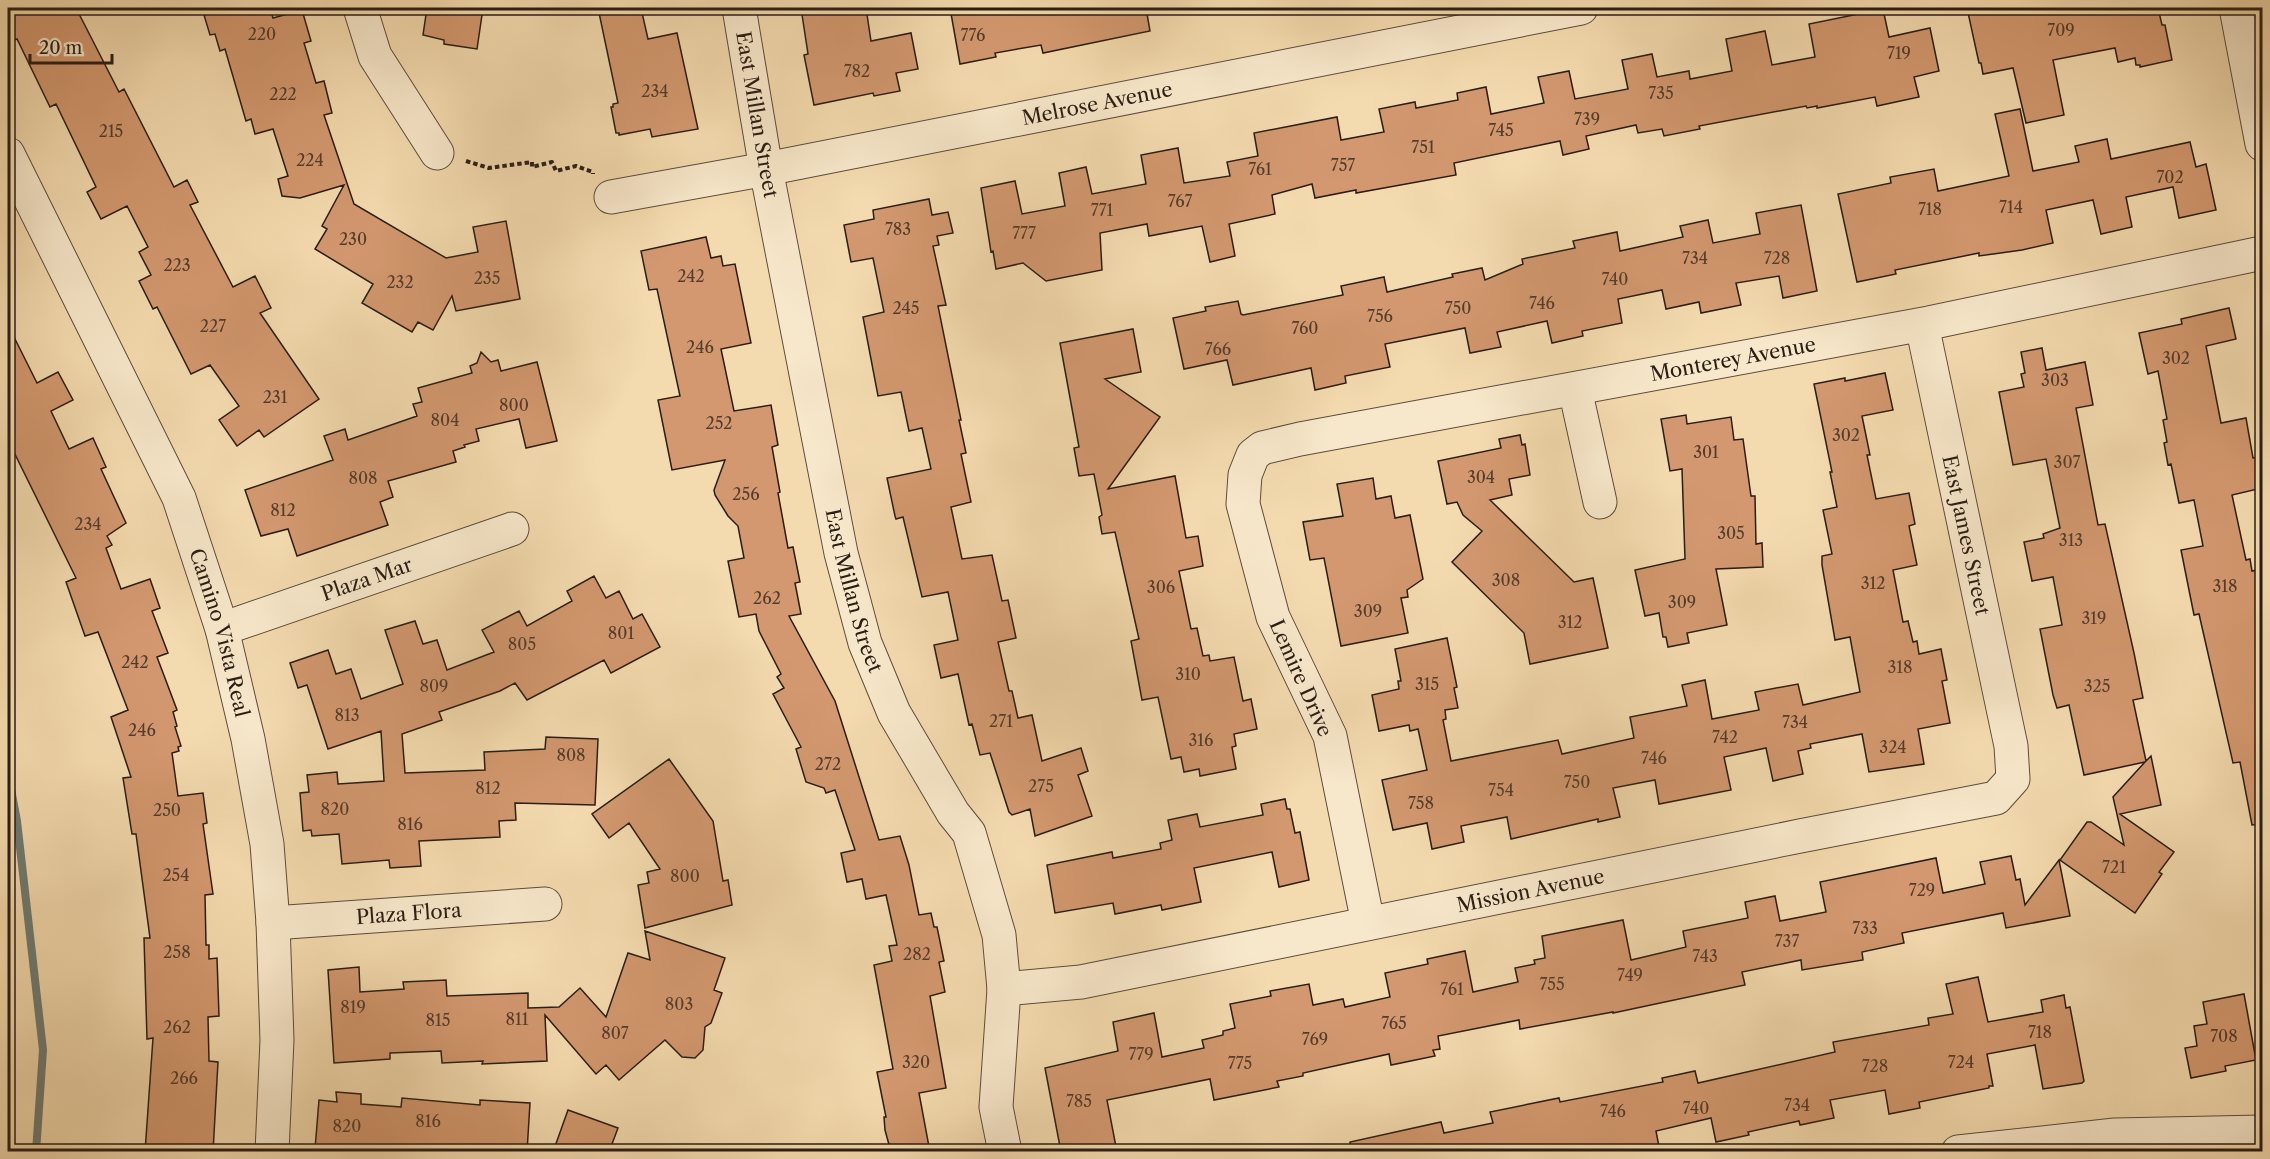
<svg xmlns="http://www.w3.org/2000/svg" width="2270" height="1159" viewBox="0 0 2270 1159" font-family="'Libre Caslon Text',serif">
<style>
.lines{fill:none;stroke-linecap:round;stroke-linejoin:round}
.stream{stroke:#6f7b73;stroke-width:8}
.building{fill:#d3986f;stroke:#291d14;stroke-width:1.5}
.minor-casing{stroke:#5c4c3b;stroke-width:35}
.path{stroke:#291d14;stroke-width:4;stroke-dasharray:4.5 3;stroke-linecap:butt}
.minor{stroke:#f8e8cb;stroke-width:33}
.labels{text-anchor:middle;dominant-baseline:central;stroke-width:4.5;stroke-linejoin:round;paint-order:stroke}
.number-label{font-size:16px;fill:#543c2b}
.street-label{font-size:20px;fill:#291d14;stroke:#f8e8cb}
</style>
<rect width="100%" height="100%" fill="#f4dbaf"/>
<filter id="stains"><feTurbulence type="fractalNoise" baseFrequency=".00333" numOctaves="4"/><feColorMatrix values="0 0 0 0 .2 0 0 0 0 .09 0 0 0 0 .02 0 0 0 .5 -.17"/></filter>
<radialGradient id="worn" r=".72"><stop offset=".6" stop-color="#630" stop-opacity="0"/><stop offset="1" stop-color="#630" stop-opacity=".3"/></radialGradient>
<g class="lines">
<path class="stream" d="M8,773L17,821L43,1050L36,1152"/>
</g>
<path class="building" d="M8,8H76L119,92L124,89L174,187L187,180L198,202L190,205L233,287L255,276L271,308L260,313L319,399L264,437L259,430L237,446L219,420L239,406L210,365L191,374L157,307L153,309L139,281L151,275L139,252L148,247L127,206L101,219L87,192L96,187L56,104L50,107L17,39L14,40L8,26Z
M228,8H270L273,18L302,10L311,41L304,43L316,83L324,81L332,113L324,115L354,204L446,258L478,252L473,227L506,221L520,299L456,311L452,296L433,330L418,322L412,332L362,303L373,284L315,249L327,229L322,226L344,185L300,198L282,196L278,179L288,176L273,129L255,134L251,119L246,121L225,49L220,51L215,34L210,35L204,15Z
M427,8H483L477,49L444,44V40L423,35Z
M598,8H641L648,39L677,33L698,129L652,137L650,129L619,135V133H616L611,107H613V104L618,103Z
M801,8H866L871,41L911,33L918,69L896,73L900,91L874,96L873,93L814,105L804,55L808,54Z
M950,8H1146L1150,31L1043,53L1041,45L995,53L996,57L960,64Z
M1967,8H2158L2162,25H2165L2172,60L2140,67V65H2136L2135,58L2118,62L2115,48L2053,60L2064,115L2026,123L2013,68L1983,74L1981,63H1979Z
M1883,9L1889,37L1930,28L1939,71L1914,77L1919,97L1877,106L1875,97L1817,108V106L1807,108L1806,106L1699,126L1700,129L1664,136L1662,129L1638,133L1636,125L1586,136L1589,149L1563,155L1560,141L1454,163L1456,175L1356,193V190L1315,198L1312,184L1272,195L1275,214L1229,224L1235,256L1210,262L1202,226L1149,236L1147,224L1100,233L1102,270L1046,281L1023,263L996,269L993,251L991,252L981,188L1015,181L1022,214L1065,206L1059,173L1086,167L1092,194L1146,184L1141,155L1178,148L1184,183L1230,176L1227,162L1258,156L1254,133L1337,117L1341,140L1384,132L1379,109L1415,102L1416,108L1458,100L1457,93L1486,87L1491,114L1544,103L1538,77L1569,71L1575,99L1628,89L1622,60L1652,54L1657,77L1689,71L1690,79L1732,71L1726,39L1765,31L1772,65L1815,57L1809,24Z
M2020,109L2033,171L2079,162L2075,146L2107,139L2111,159L2190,142L2196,167L2206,164L2216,210L2179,218L2173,187L2126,197L2132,227L2101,234L2093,200L2046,210L2053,243L2022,250L1979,256V253L1895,270L1896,274L1857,282L1838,194L1891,183L1890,177L1934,169L1938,191L2009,176L1995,114Z
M929,199L932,215L948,212L953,233L937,236L939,245L933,246L946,305L938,306L961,420H959L966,453L961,454L971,502L951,507L962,559L992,555L1002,601L1008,600L1016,638L998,642L1009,691H1012L1018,718L1032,715L1042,761L1081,748L1088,771L1078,775L1092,816L1035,836L1030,809L1012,815L1009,812L990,753L980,755L972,724L969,725L958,674L941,678L934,645L958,640L948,592L922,597L903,517L896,519L895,516L887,478L931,469L922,428L909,431L901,392L878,396L863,317L884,312L873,258L851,262L844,225L874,219L873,210Z
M1801,205L1817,291L1783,298L1779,276L1736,283L1741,305L1701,313L1699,302L1666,309L1662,290L1618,299L1622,323L1582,331L1583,336L1552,343L1547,321L1497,332L1501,347L1470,353L1465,328L1385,344L1390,367L1345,376L1346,383L1315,390L1311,368L1233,385L1227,360L1184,369L1173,318L1206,311L1205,307L1238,301L1241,314L1243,315L1343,295L1341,286L1384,277L1387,292L1453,277L1452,274L1482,268L1485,280L1523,264L1522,259L1575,248L1573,241L1617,232L1620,251L1683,237L1680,226L1708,220L1713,243L1760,234L1756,213Z
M706,237L711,258L721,256L723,266L735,264L751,343L721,349L734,411L771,405L778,445L772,447L780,492L778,493L788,548L793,547L800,582L795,583L801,614L789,616L835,701L879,840L900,836L909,865L919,915L931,913L934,927H937L944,961L939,962L945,992L930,996L946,1088L919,1093L930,1152H891L885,1130L884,1117H886L877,1072L893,1069L874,965L892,961L889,946L897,945L886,895L866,899L862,879L847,882L841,853L855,850L835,790L826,793L824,788L806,782L796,749L801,747L773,694L784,688L777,677L781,674L759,631L756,614L739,617L728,561L744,558L738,526L728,516L715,495L714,490L725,460L672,470L658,400L680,396L657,289L649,290L641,251Z
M2229,308L2236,339L2206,346L2221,423L2246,418L2253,458L2259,457L2262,472V488L2232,495L2246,560L2250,559L2252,571L2262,569V824L2252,825L2240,762L2233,763L2199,614L2194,615L2181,550L2203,546L2194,500L2179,503L2171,464L2168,465L2164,443L2167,442L2163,420L2167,419L2158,371L2148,374L2139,333L2182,324L2181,319Z
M8,325L37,383L58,372L73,400L51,411L69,449L93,438L106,467L101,469L126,523L107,536L112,545L106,548L121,589L150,579L160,608L152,611L168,653L157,657L177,710L173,712L177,726L175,727L181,746L178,747L179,751L172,753L178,796L203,793L207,823L203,824L213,894L205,895L206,945H209V959L217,958L219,1016L208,1017L209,1061L218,1062L213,1152H145L153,1038L147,1039L144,938H150L136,834H132L123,778L131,777L111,717L128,710L98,632L85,636L66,582L76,578L8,440Z
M1133,329L1141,372L1105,379L1160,417L1108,489L1175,476L1186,538L1198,536L1203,566L1179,571L1191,629L1197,628L1203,656L1209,655L1210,661L1234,657L1243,701L1251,699L1257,729L1234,734L1236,746L1232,747L1236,769L1200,776L1199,769L1184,772L1181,757L1171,759L1158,697L1142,700L1131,641L1139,639L1115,532L1102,534L1099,517L1102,515L1094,474L1079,476L1074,448L1079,447L1060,343Z
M2042,348L2046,370L2085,362L2093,405L2076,408L2098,525L2105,524L2134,653L2143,698L2133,700L2146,761L2151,756L2161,805L2120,814L2174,852L2159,872L2162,874L2135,913L2060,860L2087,822H2091L2124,845L2113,797L2145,762L2084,775L2069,705L2057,708L2053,695L2040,629L2062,625L2053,577L2032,581L2024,542L2044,538L2043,534L2060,528L2046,459L2013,465L1999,392L2024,387L2021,374L2025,373L2021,352Z
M481,352L491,362L498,360L501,371L537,362L557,441L526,448L519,419L476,429L479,441L464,445L465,447L453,451L456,462L388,481L393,497L380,502L388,525L297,556L288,529L261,536L245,490L333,460L324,436L345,429L348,440L417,416L413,404L422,402L418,388L472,373L470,366L477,363Z
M1885,373L1893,410L1862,416L1870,455H1867L1876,499L1909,493L1915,524L1909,526L1917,565L1893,570L1903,622L1908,621L1913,642L1917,641L1919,654L1941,649L1947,680L1942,681L1950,723L1918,729L1924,764L1869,772L1862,734L1810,744L1811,748L1798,751L1803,774L1773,781L1766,748L1724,757L1731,790L1659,804L1655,780L1613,788L1620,817L1598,822V819L1511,839L1507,817L1461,826L1464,842L1432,849L1427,823L1393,830L1382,780L1427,770L1418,729L1410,731L1409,725L1379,731L1372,695L1399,689L1398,681H1401L1395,649L1447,638L1457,687L1454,688L1458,708L1445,710L1446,719L1443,720L1451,761L1558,740L1562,754L1634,738L1630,717L1687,706L1682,685L1705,680L1712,719L1759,710L1755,692L1798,684L1803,705L1860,692L1850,637L1835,640L1822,565V556L1832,554L1823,510L1837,507L1830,472H1832L1814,384L1845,378V381Z
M1686,415L1687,424L1731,417L1734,440L1743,439L1751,496H1755L1756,544L1762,543L1763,567L1716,569L1727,625L1687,633L1689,643L1668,647L1666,637H1663L1659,613L1645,616L1635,570L1685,559L1682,469L1670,471L1661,419Z
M1520,435L1522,445L1525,444L1530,475L1509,479L1512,495L1490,500L1574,582L1593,578L1608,648L1530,664L1524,633L1452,562L1482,531L1463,515L1457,502L1447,504L1438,461L1501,448L1499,439Z
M1373,478L1376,499L1391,496L1395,518L1410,515L1423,579L1407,590L1408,597L1401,598L1408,633L1341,646L1324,558L1310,560L1303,522L1343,516L1337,484Z
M594,576L606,598L619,591L633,619L642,614L660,647L611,673L604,660L527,700L515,683L500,691L439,712L442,720L402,734L405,773L485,770L484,752L545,749L546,737L598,739L595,805L515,803L516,820L499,821L500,837L419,841L421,866L390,868L389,860L342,864L339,834L312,836L311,830L303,831L300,793L309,792L307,775L337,772L338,784L384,781L381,731L328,749L307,685L298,688L290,663L328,650L336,674L351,669L361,699L403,684L385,630L415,621L423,644L437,640L447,670L494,652L482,630L519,611L527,626L572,601L567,591Z
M669,759L713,821L723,881L728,880L732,905L645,928L638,885L649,883L647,872L660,869L629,823L609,838L592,814Z
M1285,799L1287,809H1290L1295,833L1300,832L1309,880L1279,887L1272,852L1194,868L1201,902L1162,910L1161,905L1115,914L1113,903L1055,913L1047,865L1112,852L1113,858L1161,849L1160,843L1172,840L1168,820L1197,814L1200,827L1263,815L1261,804Z
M2011,856L2016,880L2020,879L2025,905L2059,860L2070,916L2006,928L2003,913L1902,933L1904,943L1862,952L1863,960L1802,970L1801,960L1742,972L1745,985L1613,1013V1012L1520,1029L1519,1020L1438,1036L1440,1049L1433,1050L1435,1056L1391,1065L1389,1054L1303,1073V1076L1277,1081L1279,1087L1214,1100L1210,1079L1107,1100L1117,1152H1061L1045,1068L1118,1051L1113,1022L1154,1013L1162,1057L1204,1048L1202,1040L1223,1035V1031L1235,1028L1230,1004L1271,996L1270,991L1309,984L1313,1005L1343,999L1345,1007L1390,997L1385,973L1428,964L1427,959L1465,951L1473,992L1518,982L1515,968L1535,964L1534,960L1545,958L1542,936L1623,920L1631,960L1686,947L1683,931L1748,918L1745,902L1775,896L1780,921L1826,912L1820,882L1936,858L1943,893L1985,884L1980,862Z
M645,931L725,958L714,990L722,993L711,1023L705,1027L703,1050L695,1058L682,1057L665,1040L619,1080L606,1065L596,1074L545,1015L547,1061L482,1064L483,1061L442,1063L441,1051L390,1053V1059L334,1063L328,970L359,967L360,992L404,989L403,982L446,980L447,996L528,993V1008L559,1007L580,988L606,1017L628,953L650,960Z
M1978,977L1988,1022L2043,1012L2041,1000L2064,995L2066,1008L2070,1007L2084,1081L2082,1083L2043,1089L2035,1045L1987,1054L1993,1086H1989V1088L1919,1102L1920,1108L1889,1114L1885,1090L1830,1100L1834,1118L1800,1125L1799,1121L1748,1132L1749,1135L1716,1142L1711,1118L1656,1131L1660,1152H1351L1350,1142L1441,1122L1444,1133L1493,1123L1490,1112L1559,1098L1560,1102L1663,1082L1662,1078L1695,1071L1698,1083L1835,1052L1833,1042L1929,1025L1928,1018L1953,1014L1946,984Z
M2244,994L2256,1060L2225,1066L2226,1071L2191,1078L2185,1048L2197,1046L2194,1026L2207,1024L2203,1002Z
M336,1092L361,1094V1104L401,1107L402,1098L480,1105V1100L530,1103L527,1152H416L367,1148L366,1152H324L315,1149L319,1100L337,1102Z
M568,1110L618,1128L609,1152H553Z"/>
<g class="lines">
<g class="minor-casing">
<g id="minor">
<path d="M360,8L375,56L437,153"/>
<path id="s1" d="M739,8L766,169L841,553L865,643L894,713L953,813L969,833L999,935L1004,989L996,1107L1005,1152"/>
<path d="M2236,8L2262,144"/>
<path id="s2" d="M8,154L179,498L222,629L248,739L267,844L273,923L277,1040L272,1152"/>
<path id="s3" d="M611,197L766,169L1581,8"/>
<path d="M1575,389L1600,502"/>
<path id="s4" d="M222,629L512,529"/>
<path id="s5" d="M273,923L545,904"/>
<path id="s6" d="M1368,923L1330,736L1273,617L1243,504L1245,475L1253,455L1262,448L1300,439L1929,323L2262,253"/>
<path id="s7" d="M1004,989L1081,982L1800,836L1996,798L2013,779L2011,746L1922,325"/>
<path d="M1958,1152L2115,1135L2262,1132"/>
</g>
</g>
<path class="path" d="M466,161L489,168L532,162V167L552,162L556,171L576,166L593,172V174"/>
<use href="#minor" class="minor"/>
</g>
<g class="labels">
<g class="number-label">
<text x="2061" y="30">709</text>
<text x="262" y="34">220</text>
<text x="973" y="35">776</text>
<text x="1899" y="53">719</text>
<text x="857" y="71">782</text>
<text x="655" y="91">234</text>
<text x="1661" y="93">735</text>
<text x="283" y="94">222</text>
<text x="1587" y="119">739</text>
<text x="1501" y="130">745</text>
<text x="111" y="131">215</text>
<text x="1423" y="147">751</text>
<text x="310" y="160">224</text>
<text x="1343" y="165">757</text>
<text x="1260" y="169">761</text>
<text x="2170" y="177">702</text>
<text x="1180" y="201">767</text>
<text x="2011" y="207">714</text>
<text x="1930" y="209">718</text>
<text x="1102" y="210">771</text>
<text x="898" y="229">783</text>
<text x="1024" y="233">777</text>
<text x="353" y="239">230</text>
<text x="1695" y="258">734</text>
<text x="1777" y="258">728</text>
<text x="177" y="265">223</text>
<text x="691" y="276">242</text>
<text x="487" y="278">235</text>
<text x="1615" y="279">740</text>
<text x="400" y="282">232</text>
<text x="1542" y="303">746</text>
<text x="906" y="308">245</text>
<text x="1458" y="308">750</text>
<text x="1380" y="316">756</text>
<text x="213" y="326">227</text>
<text x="1305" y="328">760</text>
<text x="700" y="347">246</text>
<text x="1218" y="349">766</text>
<text x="2176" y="358">302</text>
<text x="2055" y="380">303</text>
<text x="275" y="397">231</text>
<text x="514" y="405">800</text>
<text x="445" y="420">804</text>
<text x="719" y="423">252</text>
<text x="1846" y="435">302</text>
<text x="1706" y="452">301</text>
<text x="2067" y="462">307</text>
<text x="1481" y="477">304</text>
<text x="363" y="478">808</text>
<text x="746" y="494">256</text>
<text x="283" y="510">812</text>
<text x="88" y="524">234</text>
<text x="1731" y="533">305</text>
<text x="2071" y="540">313</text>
<text x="1506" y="580">308</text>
<text x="1873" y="583">312</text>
<text x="2225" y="586">318</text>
<text x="1161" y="587">306</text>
<text x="767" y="598">262</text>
<text x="1682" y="602">309</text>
<text x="1368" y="611">309</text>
<text x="2094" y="618">319</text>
<text x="1570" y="622">312</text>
<text x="621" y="633">801</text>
<text x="522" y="644">805</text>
<text x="135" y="662">242</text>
<text x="1900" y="667">318</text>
<text x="1188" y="674">310</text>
<text x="1427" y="684">315</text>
<text x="434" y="686">809</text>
<text x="2097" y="686">325</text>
<text x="347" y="715">813</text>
<text x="1001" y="721">271</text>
<text x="1795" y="722">734</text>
<text x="142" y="730">246</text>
<text x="1725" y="737">742</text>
<text x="1201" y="740">316</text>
<text x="1893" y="747">324</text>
<text x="571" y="755">808</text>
<text x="1654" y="758">746</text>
<text x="828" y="764">272</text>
<text x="1577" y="782">750</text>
<text x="1041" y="786">275</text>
<text x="488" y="788">812</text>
<text x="1501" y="790">754</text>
<text x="1421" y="803">758</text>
<text x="335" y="809">820</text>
<text x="167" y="810">250</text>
<text x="410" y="824">816</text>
<text x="2114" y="867">721</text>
<text x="176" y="875">254</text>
<text x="685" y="876">800</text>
<text x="1922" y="890">729</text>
<text x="1865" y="928">733</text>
<text x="1787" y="941">737</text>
<text x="177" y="952">258</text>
<text x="917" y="954">282</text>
<text x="1705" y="956">743</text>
<text x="1630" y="975">749</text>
<text x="1552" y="984">755</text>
<text x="1452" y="989">761</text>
<text x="679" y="1004">803</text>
<text x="353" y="1007">819</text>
<text x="517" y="1019">811</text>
<text x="438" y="1020">815</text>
<text x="1394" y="1023">765</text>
<text x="177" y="1027">262</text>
<text x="2040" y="1032">718</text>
<text x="615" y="1033">807</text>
<text x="2224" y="1036">708</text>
<text x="1315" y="1039">769</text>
<text x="1141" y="1054">779</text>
<text x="916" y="1062">320</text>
<text x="1961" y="1062">724</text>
<text x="1240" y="1063">775</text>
<text x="1875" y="1066">728</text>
<text x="184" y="1078">266</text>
<text x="1079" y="1101">785</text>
<text x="1797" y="1105">734</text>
<text x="1696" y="1108">740</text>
<text x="1613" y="1111">746</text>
<text x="428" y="1121">816</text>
<text x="347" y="1126">820</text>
</g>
<g class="street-label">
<text stroke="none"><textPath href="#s3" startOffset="495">Melrose Avenue</textPath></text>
<text stroke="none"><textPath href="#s1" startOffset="108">East Millan Street</textPath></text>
<text stroke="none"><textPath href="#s6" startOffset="981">Monterey Avenue</textPath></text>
<text transform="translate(1966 535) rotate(78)">East James Street</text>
<text stroke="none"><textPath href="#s4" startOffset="153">Plaza Mar</textPath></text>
<text stroke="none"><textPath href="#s1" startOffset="594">East Millan Street</textPath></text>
<text stroke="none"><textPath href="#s2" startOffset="525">Camino Vista Real</textPath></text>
<text transform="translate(1301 678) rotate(66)">Lemire Drive</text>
<text stroke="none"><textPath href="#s7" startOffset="536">Mission Avenue</textPath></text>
<text stroke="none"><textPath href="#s5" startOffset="136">Plaza Flora</textPath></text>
</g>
</g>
<rect width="2270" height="1159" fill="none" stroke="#f4dbaf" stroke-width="30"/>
<rect x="9" y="9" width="2252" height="1141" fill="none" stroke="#291d14" stroke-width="3"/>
<rect x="15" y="15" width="2240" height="1129" fill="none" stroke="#291d14" stroke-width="1.5"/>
<path d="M30 54v9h82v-9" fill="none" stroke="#291d14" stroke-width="3"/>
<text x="39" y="54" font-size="18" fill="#291d14" stroke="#f8e8cb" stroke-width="4.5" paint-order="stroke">20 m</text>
<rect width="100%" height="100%" filter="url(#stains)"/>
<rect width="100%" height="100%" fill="url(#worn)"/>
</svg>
